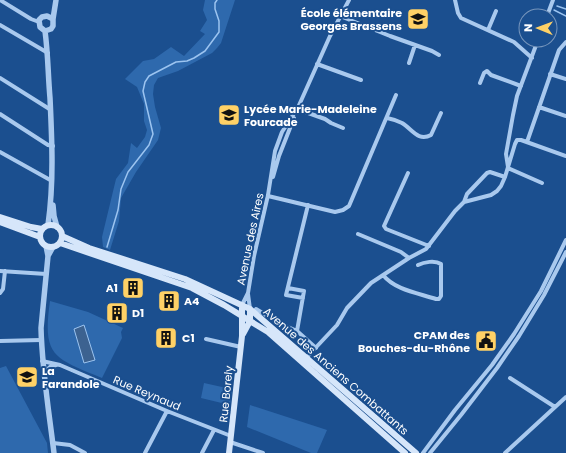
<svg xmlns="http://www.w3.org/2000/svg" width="566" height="453" viewBox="0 0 566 453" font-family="Poppins,sans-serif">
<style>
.green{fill:#2e69ad}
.water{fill:#3c6290;stroke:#9cc4f0}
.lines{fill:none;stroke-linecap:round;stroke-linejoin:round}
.stream{stroke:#9cc4f0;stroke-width:1.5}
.minor{stroke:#a9c9ee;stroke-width:4}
.tertiary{stroke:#a9c9ee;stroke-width:5.5}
.secondary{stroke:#d6e6fa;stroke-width:6}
.labels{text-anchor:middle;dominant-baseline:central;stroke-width:4;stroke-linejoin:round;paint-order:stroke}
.poi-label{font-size:11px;font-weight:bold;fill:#fff;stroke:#1b4f8f;text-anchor:start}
.street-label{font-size:11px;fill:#fff;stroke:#1b4f8f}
</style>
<rect width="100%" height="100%" fill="#1b4f8f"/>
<path class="green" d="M205,0H235L221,43L217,48L212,53L178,71L158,78L154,85L153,94L155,107L161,128L158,140L136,172L121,198L119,221L110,250L103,247L102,237L116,179L128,163L131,143L137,148L145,137L147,130L144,121V104L137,87L125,79L143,61L154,59L171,47L184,56L205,34L200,31L207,20L203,10Z
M50,301L88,312L123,328L121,332L122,338L102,378C54,358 42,357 50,301Z
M6,366L47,443L48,453H0V368Z
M204,383L231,389L232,391L230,405L201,398Z
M250,405L327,430L317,453H311L247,427Z"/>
<path class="water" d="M84,325L95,360L84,363L74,329Z"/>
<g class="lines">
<path class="stream" d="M557,6L566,9
M554,10L566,16
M107,247L118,210L121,189L128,172L149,145L153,134L143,91L145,82L149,76L176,62L187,61L194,58L205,51L219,32V21L215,9V3L217,0"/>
<path class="minor" d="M0,0L31,19L39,22
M455,0L458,13L461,18L514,42L532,58
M340,16L390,36L432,51L439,55
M547,16L553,0
M0,25L48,53
M488,30L496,11
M409,63L415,45
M317,64L361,80
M550,74L566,79
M0,78L51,110
M480,83L484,73L487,71L491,75L521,86
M539,107L566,116
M297,109L325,119L331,123L343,128
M296,112L330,36L349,0
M0,114L48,145L53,146
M387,118C392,119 398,121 402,123C412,129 418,142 431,135L441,113
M527,142L559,50L566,42
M0,152L52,181
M508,167L506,154L513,115L517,96L538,40
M508,168L542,183
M408,173L384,226L386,229L429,246
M273,177L279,156L294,118
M268,196L335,212L343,210L349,206L396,95
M464,202L467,194L487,173L490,172L505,177
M358,234L401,252L409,258
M0,271L46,274
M383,275C395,290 418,293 436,299H439L441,296V264C435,260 424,262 418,265
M288,288L304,291L297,331L316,348
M0,293L3,289L5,271
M248,294L250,309
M303,298L286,295L308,205
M242,305L248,293L254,256L268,195L275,151L282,132L297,109
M256,309L279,323L297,331
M206,339L241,347
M0,341L41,340
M306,358L337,325L347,308L371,283L409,258L426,249L455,211L464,202L491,195L497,191L501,186L505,177L515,144L517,140H521L566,156
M42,361L60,365L167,411L231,436
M44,373L50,367L56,365
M510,378L555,407
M230,442L263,453
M53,443L70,445L85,453
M145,453L167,411
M202,453L214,430
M423,453L455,410L492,365L514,334L541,291L566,240
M430,453L461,415L497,368L519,336L544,295L566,252
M505,453L566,397"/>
<path class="tertiary" d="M53,19L47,16L42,17L39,20L40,27L45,31L51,29L53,26V19L56,0
M45,31C48,53 48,75 50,98C52,141 54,182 48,225
M53,205L54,216L57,227
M46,246L48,256L41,328C42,370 49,412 54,453
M48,256L53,247"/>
<path class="secondary" d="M0,217L31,227L42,229
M0,222L40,237
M40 236a11 11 0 1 1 22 0a11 11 0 1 1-22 0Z
M62,236L89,248L185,279L250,309L416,453
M60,243L192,288L224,305L268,332L405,453
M243,334L250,321V309
M229,453L242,336V305"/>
</g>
<defs>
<g id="school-square" transform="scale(1.15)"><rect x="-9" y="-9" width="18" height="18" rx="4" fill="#ffd166" stroke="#1b4f8f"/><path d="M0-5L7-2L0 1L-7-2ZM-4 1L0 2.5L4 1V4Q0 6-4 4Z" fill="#111"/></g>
<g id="building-square" transform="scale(1.15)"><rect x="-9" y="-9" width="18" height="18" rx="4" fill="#ffd166" stroke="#1b4f8f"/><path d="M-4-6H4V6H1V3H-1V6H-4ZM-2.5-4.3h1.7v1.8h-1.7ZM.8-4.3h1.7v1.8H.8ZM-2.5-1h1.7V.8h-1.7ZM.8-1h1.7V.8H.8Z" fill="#111"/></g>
<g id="civic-square" transform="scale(1.15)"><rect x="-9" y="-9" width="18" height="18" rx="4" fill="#ffd166" stroke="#1b4f8f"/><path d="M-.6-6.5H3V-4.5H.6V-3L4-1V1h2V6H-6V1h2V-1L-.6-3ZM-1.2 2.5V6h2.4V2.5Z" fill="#111"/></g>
</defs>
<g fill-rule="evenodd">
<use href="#school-square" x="418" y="19"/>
<use href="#school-square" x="229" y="115"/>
<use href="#building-square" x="133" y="288"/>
<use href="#building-square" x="169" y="301"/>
<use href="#building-square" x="117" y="313"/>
<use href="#building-square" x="166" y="338"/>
<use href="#civic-square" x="486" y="341"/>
<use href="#school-square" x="27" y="377"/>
</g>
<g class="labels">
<g class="poi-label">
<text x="402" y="13" text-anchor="end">École élémentaire<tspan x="402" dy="13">Georges Brassens</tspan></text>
<text x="244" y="109">Lycée Marie-Madeleine<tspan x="244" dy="13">Fourcade</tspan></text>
<text x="118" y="288" text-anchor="end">A1</text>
<text x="184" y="301">A4</text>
<text x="132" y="313">D1</text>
<text x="470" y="335" text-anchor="end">CPAM des<tspan x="470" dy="13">Bouches-du-Rhône</tspan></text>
<text x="182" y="338">C1</text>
<text x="42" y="371">La<tspan x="42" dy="13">Farandole</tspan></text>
</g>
<g class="street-label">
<text transform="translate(250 239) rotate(-78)">Avenue des Aires</text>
<text transform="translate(336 371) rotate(41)">Avenue des Anciens Combattants</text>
<text transform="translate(147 393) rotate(23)">Rue Reynaud</text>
<text transform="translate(226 394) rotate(-84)">Rue Borely</text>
</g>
</g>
<g transform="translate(538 28) rotate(271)"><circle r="19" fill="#1b4f8f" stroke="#7695bc"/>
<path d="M0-3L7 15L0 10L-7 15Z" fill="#ffd166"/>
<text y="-6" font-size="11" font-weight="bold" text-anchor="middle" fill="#ffffff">N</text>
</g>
</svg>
